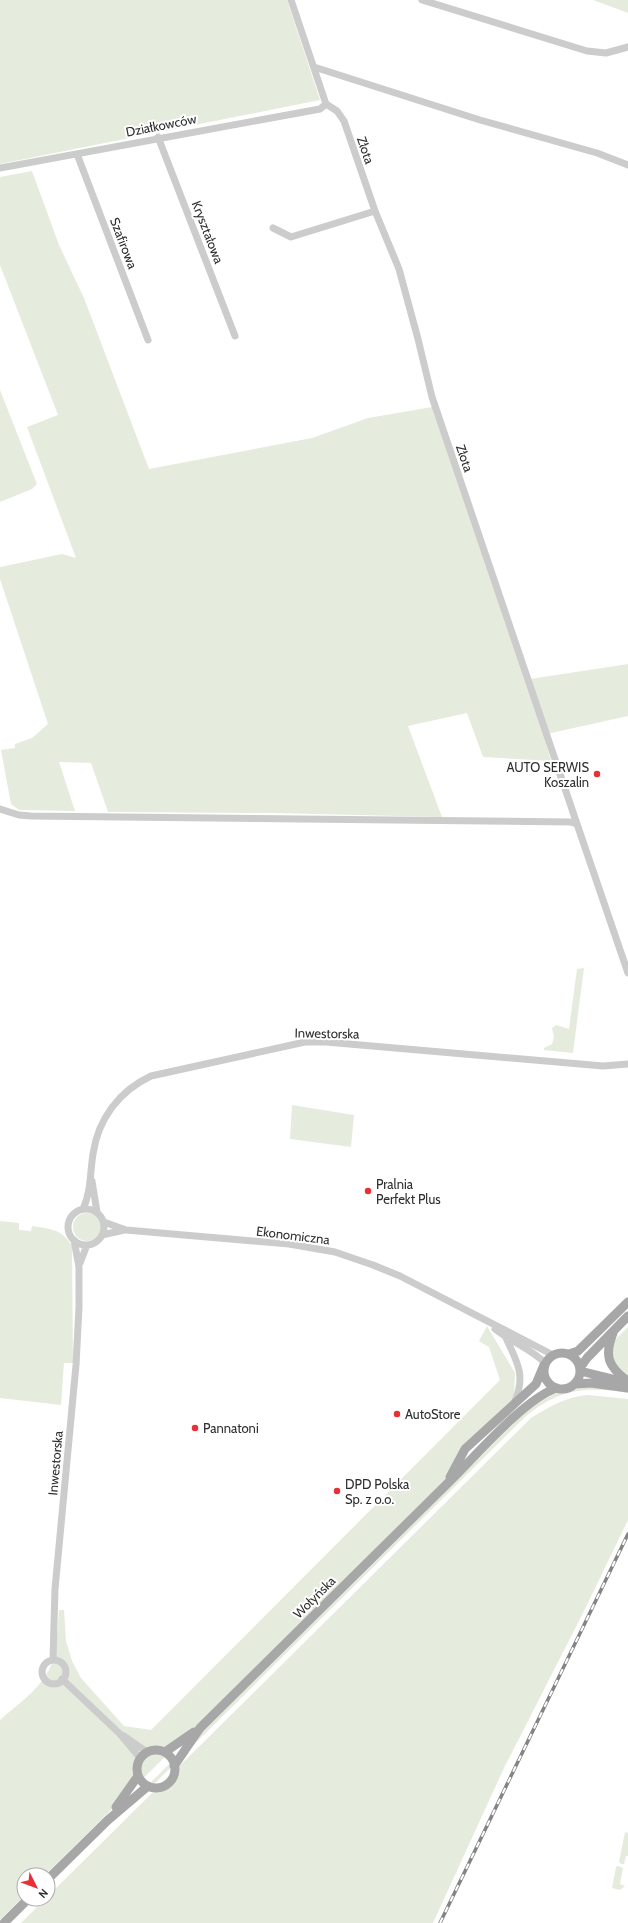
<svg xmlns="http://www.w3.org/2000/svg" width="628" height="1923" viewBox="0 0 628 1923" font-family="Cabin,sans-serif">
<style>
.green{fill:#e5ecdd}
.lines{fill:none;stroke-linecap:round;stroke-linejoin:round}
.minor{stroke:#ccc;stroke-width:7}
.major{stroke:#a7a7a7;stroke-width:9}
.rail-casing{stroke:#848484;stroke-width:3.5}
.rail{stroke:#fff;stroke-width:2;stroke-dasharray:6;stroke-linecap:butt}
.poi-dot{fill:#e83036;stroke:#fff;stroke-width:1.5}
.labels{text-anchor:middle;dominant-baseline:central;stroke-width:4;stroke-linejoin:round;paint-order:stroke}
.street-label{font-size:13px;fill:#2f2f2f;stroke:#fff}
.poi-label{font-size:13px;fill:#2f2f2f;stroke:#fff;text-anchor:start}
</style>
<rect width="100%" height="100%" fill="#fff"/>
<path class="green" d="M0,0H287L320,100L0,164Z
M593,0H628V13Z
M32,171L59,245L84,298L149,469L312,438L368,418L438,406L530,679L628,664V716L551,733L544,736L551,761L483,757L467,713L408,726L442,817L272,813L108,812L91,763L59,762L75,811L19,810L11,804L1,750L15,748V744L32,738L48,724L0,579V567L62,554L76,558L27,427L58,415L0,265V177Z
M0,390L37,484L32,489L0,502Z
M584,968L573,1053L544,1050V1048L552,1044L554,1037L552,1028L556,1025L569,1029L577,969Z
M292,1105L354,1115L351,1147L290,1139Z
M73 1227a14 14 0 1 1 28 0a14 14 0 1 1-28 0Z
M0,1221L19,1223V1230L31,1231L32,1226C51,1229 62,1229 72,1246L73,1363H64L61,1405L0,1398Z
M487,1326L515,1373L514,1396L509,1403L466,1446L446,1480L45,1875H24V1896L0,1920V1720C19,1703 45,1686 53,1660C57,1644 58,1627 59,1610H64L66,1641L72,1661L81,1678L124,1726L151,1730L500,1380L489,1347L479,1341Z
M628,1327V1375L613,1362V1342Z
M579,1387L628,1390V1393C585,1386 559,1389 525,1417L150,1788V1783L515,1422C534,1404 553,1391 579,1387Z
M588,1395L628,1399V1520L583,1613L504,1768L433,1923H21L45,1899H48V1896L531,1418C550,1406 566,1397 588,1395Z
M625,1832L628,1833V1856H626L624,1864H621L619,1862Z
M618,1866L623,1868L620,1884L625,1886L620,1890L612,1888L616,1867Z"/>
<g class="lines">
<path class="minor" d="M291,0L326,104
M422,0L587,51L606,53L628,47
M314,67L480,120L597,153L628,165
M326,104L337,111L344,121L375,211L399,269L418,339L432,397L577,824
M158,137L235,336
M77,154L148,340
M0,168L320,109L326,104
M273,228L291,237L375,211
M0,809L19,815L31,816L570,822L577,824L628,973
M92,1181L97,1212
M83,1209C91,1192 90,1173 93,1154C98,1119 119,1091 151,1076L305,1042H326L603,1066L628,1064
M68 1227a18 18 0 1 1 36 0a18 18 0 1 1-36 0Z
M104,1222L126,1230L289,1244L335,1252L373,1265L400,1276L553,1355
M102,1235L124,1230
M80,1263L87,1245
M495,1329C510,1341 533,1350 545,1363
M506,1338C517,1362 526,1375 515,1401
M53,1660L55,1589L76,1365L79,1307V1267L74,1240
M42 1672a12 12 0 1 1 24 0a12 12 0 1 1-24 0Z
M62,1679L120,1734L140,1758
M124,1736L147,1752"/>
<path class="major" d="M613,1333C604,1356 608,1367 628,1381
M544 1371a18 18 0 1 1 36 0a18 18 0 1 1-36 0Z
M569,1354L578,1351L628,1302
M580,1368L587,1358L628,1316
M580,1371L625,1382
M575,1384L591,1383L628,1388
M450,1477L465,1449L536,1384L544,1365
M137 1769a19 19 0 1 1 38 0a19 19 0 1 1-38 0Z
M165,1752L194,1732
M174,1766L200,1728C285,1645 369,1560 454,1477C478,1453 527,1397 557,1388
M116,1807L138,1776
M48,1879L108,1820L148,1786
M4,1923L28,1899"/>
<g class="rail-casing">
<path id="rail" d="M440,1923L628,1534"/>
</g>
<use href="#rail" class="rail"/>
</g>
<g class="poi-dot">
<circle cx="597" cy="774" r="4"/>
<circle cx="368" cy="1191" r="4"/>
<circle cx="397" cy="1414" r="4"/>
<circle cx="195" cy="1428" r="4"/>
<circle cx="337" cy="1491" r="4"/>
</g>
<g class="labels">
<g class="street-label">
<text transform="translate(161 125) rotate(-11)">Działkowców</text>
<text transform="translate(366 150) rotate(71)">Złota</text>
<text transform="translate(208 232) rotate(69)">Kryształowa</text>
<text transform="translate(124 243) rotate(69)">Szafirowa</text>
<text transform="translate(465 458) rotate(71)">Złota</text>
<text transform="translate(327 1033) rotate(1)">Inwestorska</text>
<text transform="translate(293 1235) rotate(7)">Ekonomiczna</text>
<text transform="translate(55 1463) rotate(-85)">Inwestorska</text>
<text transform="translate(314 1597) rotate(-45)">Wołyńska</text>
</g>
<g class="poi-label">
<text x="589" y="767" text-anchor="end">AUTO SERWIS<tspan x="589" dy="15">Koszalin</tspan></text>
<text x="376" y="1184">Pralnia<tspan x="376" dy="15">Perfekt Plus</tspan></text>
<text x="405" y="1414">AutoStore</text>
<text x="203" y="1428">Pannatoni</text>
<text x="345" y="1484">DPD Polska<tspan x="345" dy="15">Sp. z o.o.</tspan></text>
</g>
</g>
<g transform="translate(36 1887) rotate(132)"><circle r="19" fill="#ffffff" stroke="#acacac"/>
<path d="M0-3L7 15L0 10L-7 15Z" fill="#e83036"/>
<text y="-6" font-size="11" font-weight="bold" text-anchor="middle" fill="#2f2f2f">N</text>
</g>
</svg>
